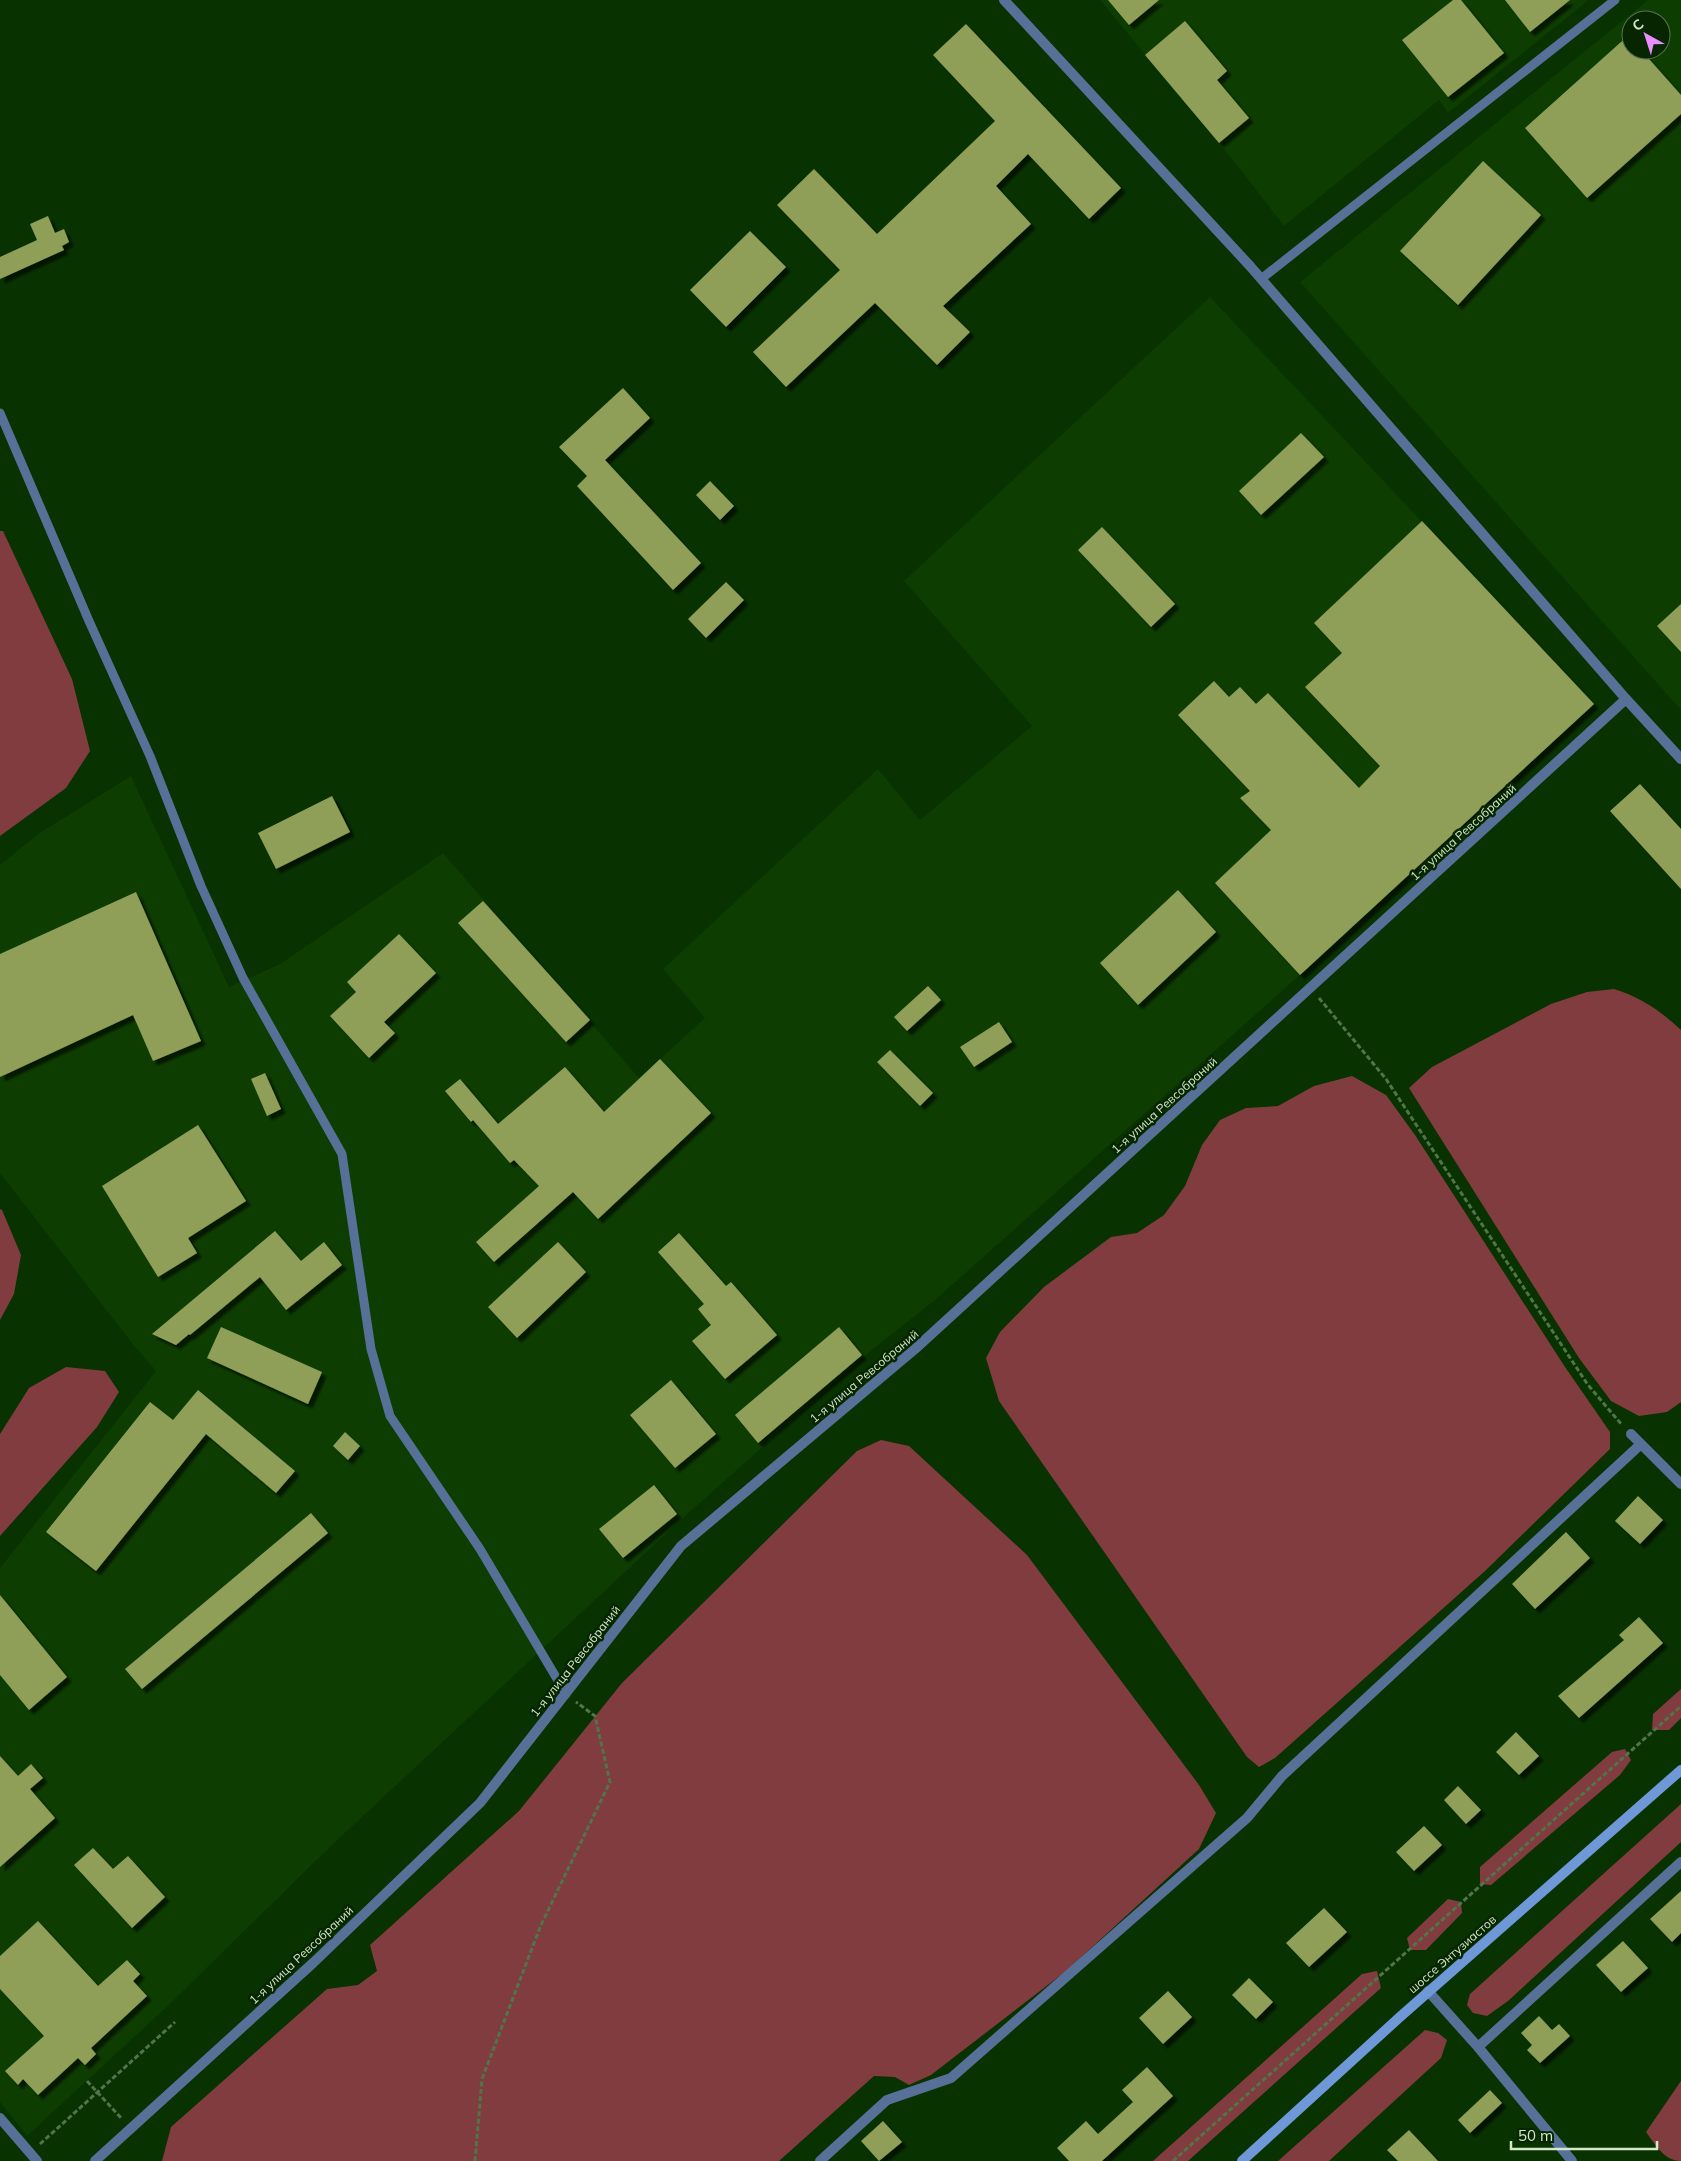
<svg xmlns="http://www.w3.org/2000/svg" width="1681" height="2161" viewBox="0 0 1681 2161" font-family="Mulish,sans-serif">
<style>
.built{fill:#0d3d00;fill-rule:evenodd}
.forest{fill:#813c3f}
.building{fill:#8f9f58;filter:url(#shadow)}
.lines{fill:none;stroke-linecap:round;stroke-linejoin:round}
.path{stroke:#51744a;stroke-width:3;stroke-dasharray:5 2.5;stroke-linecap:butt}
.lane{stroke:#567098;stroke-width:9}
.street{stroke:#567098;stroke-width:10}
.secondary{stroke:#6f98d8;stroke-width:10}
.labels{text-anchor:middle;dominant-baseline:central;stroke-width:5;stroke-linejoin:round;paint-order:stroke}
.street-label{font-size:12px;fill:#d2e9cc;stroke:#072600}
</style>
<defs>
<filter id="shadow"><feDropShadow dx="4.5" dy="4.5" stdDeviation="1" flood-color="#0009"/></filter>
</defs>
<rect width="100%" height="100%" fill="#083200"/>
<path class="built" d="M1100,0H1589L1448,113L1439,100L1284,226L1236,164Z
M1648,0H1681V710L1300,282ZM1631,20H1661V50H1631Z
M1210,297L1594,704L1300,975L934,1301L868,1353L683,1518L332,1845L171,2003L27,2136L0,2102V1568L156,1371L135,1347L0,1173V865L38,834L131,776L229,987L280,964L443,853L639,1078L705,1018L663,969L878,769L920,820L1032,726L904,581Z"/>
<path class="forest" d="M0,531H3L72,679L90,751L66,788L0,836Z
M1614,989C1640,997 1661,1011 1681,1030V1402L1667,1412L1639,1416L1611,1401L1579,1358L1409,1088L1432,1067L1551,1004L1587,992Z
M1352,1076L1386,1095L1415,1135L1565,1367L1610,1432V1449L1485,1571L1275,1758L1259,1767L1247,1757L999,1401L986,1358L1000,1332L1044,1287L1111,1237L1137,1233L1164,1215L1185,1186L1202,1145L1220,1120L1246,1108L1278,1106L1314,1086Z
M0,1209L2,1210L21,1255L14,1294L0,1320Z
M66,1367L105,1371L119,1392L97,1427L0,1536V1434L29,1388Z
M881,1440L909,1446L1027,1555L1199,1785L1216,1813L1199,1849L1066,1971L931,2075L909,2085L895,2077L874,2076L779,2161H162L171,2127L327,1989L358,1985L377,1971L370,1945L519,1811L622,1683L857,1451Z
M1681,1689V1718L1669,1730H1652L1653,1714Z
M1625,1749L1631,1760L1620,1775L1491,1885L1480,1884V1867L1612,1752Z
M1681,1804V1842L1508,2001L1487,2016L1473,2013L1467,2005L1470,1994Z
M1448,1899L1461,1902L1462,1913L1426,1950H1410L1407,1938Z
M1377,1971L1381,1988L1188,2161H1153L1362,1974Z
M1425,2030L1438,2033L1447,2040L1441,2058L1329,2161H1278Z
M1681,2081V2161C1664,2161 1655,2144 1646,2132Z"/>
<path class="building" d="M1108,0H1159L1129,25Z
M1453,0H1461L1504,53L1448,97L1402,40Z
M1505,0H1570L1530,32Z
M1185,21L1227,71L1217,80L1249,118L1219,143L1145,55Z
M966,24L1121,188L1089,219L1028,154L996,186L1031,224L943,306L970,332L937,365L875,303L786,387L753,352L840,270L777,205L814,169L877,234L995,121L933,55Z
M1631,33V50H1641L1681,95V114L1587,198L1525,128Z
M1483,161L1541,215L1458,305L1400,251Z
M48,216L55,233L64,229L69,242L62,246L64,250L0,279V257L37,240L30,224Z
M750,231L786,267L726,327L690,290Z
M623,388L650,418L605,460L701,563L673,590L577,486L587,476L559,447Z
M1301,433L1324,457L1261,515L1239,491Z
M710,481L734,506L720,520L696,495Z
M1422,521L1594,704L1300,975L1215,883L1271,830L1240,798L1250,791L1178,715L1214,681L1229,697L1240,687L1256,704L1268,693L1359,788L1380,766L1305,687L1342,653L1314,623Z
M1102,527L1175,604L1151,627L1078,550Z
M726,582L744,600L706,638L688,619Z
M1681,604V652L1657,626Z
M1640,784L1681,829V889L1610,811Z
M332,796L350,832L276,869L258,833Z
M1178,890L1216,932L1138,1005L1100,963Z
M136,892L201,1041L153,1061L133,1015L0,1077V954Z
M483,901L590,1020L566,1042L458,923Z
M399,934L436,973L384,1022L395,1033L369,1058L330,1016L356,992L347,982Z
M928,986L941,1000L907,1031L894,1017Z
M999,1022L1012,1042L974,1067L960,1047Z
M890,1050L933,1093L920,1106L877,1062Z
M660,1059L711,1113L598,1219L573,1192L494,1262L476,1242L539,1186L514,1160L510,1163L473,1120L471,1122L445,1091L460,1079L498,1124L565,1067L604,1112Z
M265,1073L281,1109L267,1116L251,1079Z
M198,1125L246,1201L188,1238L197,1253L158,1277L102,1186Z
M275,1231L301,1261L324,1242L342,1265L286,1310L260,1277L190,1335L189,1334L176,1345L152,1334Z
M679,1233L726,1286L731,1282L777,1335L725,1379L692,1341L711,1325L698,1309L704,1304L658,1252Z
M558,1242L586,1272L517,1338L488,1307Z
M221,1327L322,1372L308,1404L207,1358Z
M839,1327L862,1355L758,1443L735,1415Z
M671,1380L716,1434L675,1468L630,1415Z
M198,1390L295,1471L276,1493L206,1434L96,1571L46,1532L150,1402L173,1420Z
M345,1432L360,1446L348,1460L333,1446Z
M654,1485L677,1514L623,1558L599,1529Z
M1638,1496L1663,1520L1640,1544L1615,1521Z
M311,1513L328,1533L142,1689L125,1669Z
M1566,1532L1590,1558L1535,1609L1512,1584Z
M0,1595L67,1677L29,1710L0,1675Z
M1639,1617L1663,1643L1579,1718L1558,1696L1624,1640L1619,1635Z
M1516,1732L1539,1756L1519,1775L1496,1752Z
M0,1756L18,1776L31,1764L43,1778L30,1789L55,1818L0,1867Z
M1458,1786L1481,1810L1466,1824L1444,1800Z
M1424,1826L1442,1845L1414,1871L1396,1852Z
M93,1848L113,1869L128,1856L165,1897L132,1928L74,1865Z
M1681,1891V1933L1672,1942L1650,1919Z
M1324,1908L1347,1932L1309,1967L1286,1943Z
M38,1921L98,1986L127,1960L140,1974L133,1981L147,1996L91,2048L96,2054L85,2065L78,2058L38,2095L23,2079L18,2085L5,2071L44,2036L0,1989V1956Z
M1623,1941L1648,1968L1621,1992L1596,1965Z
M1249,1978L1273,2002L1256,2019L1232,1995Z
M1168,1991L1192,2017L1163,2044L1139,2018Z
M1539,2016L1552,2030L1559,2024L1570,2036L1540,2063L1527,2050L1532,2045L1521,2033Z
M1147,2067L1173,2096L1102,2161H1069L1057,2148L1086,2121L1098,2134L1133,2102L1122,2090Z
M1490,2090L1502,2103L1470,2133L1458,2120Z
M883,2121L902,2142L879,2161L861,2141Z
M1409,2130L1438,2161H1398L1387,2150Z"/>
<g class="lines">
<path class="path" d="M1319,998L1386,1079L1588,1385L1622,1425
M87,2081L122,2119
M40,2144L175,2022
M475,2161L482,2079L541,1925L610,1782L595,1716L576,1702
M1173,2161L1681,1706"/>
<path class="lane" d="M1261,279L1615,0
M0,413L89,621L150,756L201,886L243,978L342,1154L371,1349L390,1416L480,1549L566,1694"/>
<path class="street" d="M1004,0L1250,266L1626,699L1681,759
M1631,1434L1681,1484
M1428,1991L1478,2047L1572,2161
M1478,2047L1681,1862
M0,2118L37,2161
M95,2161L313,1963L480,1803L681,1546L915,1349L1626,699
M820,2161L887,2100L951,2078L1247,1818L1282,1776L1641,1444"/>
<path class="secondary" d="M1242,2161L1401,2016L1681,1770"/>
</g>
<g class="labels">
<g class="street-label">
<text transform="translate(1463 832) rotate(-42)">1-я улица Ревсобраний</text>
<text transform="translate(1164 1105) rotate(-42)">1-я улица Ревсобраний</text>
<text transform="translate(864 1376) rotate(-40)">1-я улица Ревсобраний</text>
<text transform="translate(575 1661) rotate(-52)">1-я улица Ревсобраний</text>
<text transform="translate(1452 1954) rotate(-41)">шоссе Энтузиастов</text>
<text transform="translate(301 1955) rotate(-43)">1-я улица Ревсобраний</text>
</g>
</g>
<g transform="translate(1646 35) rotate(321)"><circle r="24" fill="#072600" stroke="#587452"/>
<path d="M0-4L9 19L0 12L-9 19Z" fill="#e88eff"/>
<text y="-8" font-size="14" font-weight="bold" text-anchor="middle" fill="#d2e9cc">С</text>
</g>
<path d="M1511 2141v8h146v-8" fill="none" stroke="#d2e9cc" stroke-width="2.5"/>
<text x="1518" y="2141" font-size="15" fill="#d2e9cc" stroke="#072600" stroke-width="4" paint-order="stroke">50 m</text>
</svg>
